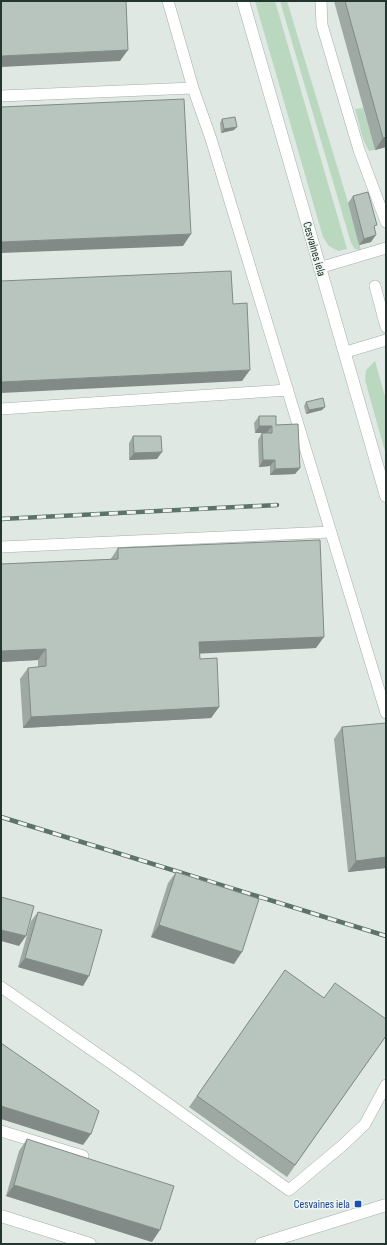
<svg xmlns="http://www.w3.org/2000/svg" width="387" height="1245" viewBox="0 0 387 1245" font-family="'Sofia Sans Condensed',sans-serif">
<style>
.green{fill:#bad7c0}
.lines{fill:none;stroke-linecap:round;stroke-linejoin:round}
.service-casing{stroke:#a3afa9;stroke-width:12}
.minor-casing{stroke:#a3afa9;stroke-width:13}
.service{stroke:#fff;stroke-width:11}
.minor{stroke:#fff;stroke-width:12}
.rail-casing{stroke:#5c726b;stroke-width:4.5}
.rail{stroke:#eff5f1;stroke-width:3;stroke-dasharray:9;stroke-linecap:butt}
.wall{fill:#9ea9a4}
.shaded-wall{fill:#818a86}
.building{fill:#b8c5bf;stroke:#818a86}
.transit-dot{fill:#1a4fb4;stroke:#eff5f1;stroke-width:1.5}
.labels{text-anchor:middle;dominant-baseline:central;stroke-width:3;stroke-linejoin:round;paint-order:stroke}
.street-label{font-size:12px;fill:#22362f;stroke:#eff5f1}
.transit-label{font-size:12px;fill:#164399;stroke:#eff5f1;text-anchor:end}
</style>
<rect width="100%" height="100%" fill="#dfe8e3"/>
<path class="green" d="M255,1H275L347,249L338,251L329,246L323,237Z
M280,1H287L347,199L361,250L355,249L351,243Z
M363,108L375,150L369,151L363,139L355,109Z
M375,361L386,400V455L365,380L366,370Z"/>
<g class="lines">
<g class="service-casing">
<path id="service" d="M168,1L193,88L211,139L386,713
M321,1L322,25L359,150L386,222
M1,96L193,88
M319,268L386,248
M375,286L386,327
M346,352L386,340
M1,409L288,390
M1,547L331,532
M1,987L125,1073L289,1190L343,1145L365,1124L386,1085
M1,1131L83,1156"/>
</g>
<g class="minor-casing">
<path id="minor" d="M243,1L386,496
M1,1216L90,1244
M261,1244L386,1205"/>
</g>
<use href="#service" class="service"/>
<use href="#minor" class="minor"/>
<g class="rail-casing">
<path id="rail" d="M1,519L277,505
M1,817L386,936"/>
</g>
<use href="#rail" class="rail"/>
</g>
<path class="wall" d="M334,1H386V147L375,150Z
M222,119L234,130L221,133L220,123Z
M353,196L375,229L371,242L359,245L348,203Z
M306,402L322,410L306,414L304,406Z
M259,416L276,425L300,468L295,474L270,475V466L259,467L258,440L262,433H267H255L254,423Z
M133,436L157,459L129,460V443Z
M118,548L316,648L199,653L200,659L219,707L211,718L23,728L20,679L28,668L38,667V660L1,662L110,560Z
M386,723V868L348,872L334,739L342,727Z
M176,872L234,964L151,937L168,883Z
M38,912L83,986L18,967L31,921Z
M285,970L324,998L386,1036L287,1177L189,1107Z
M27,1139L152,1242L6,1196L19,1151Z"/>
<path class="shaded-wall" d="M128,50L120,61L1,67V56Z
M237,127L234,130L221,133L224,129Z
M386,137V147L375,150L383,138Z
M191,234L183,246L1,253V242Z
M376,235L371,242L359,245L364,239Z
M250,370L242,381L1,393V382Z
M325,407L322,410L306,414L309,410Z
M259,426H272L267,433H255Z
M162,452L157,459L129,460L134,453Z
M263,460H275L270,466L259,467Z
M300,468L295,474L270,475L275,469Z
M324,637L316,648L191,654L199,642Z
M46,649L38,660L1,662V651Z
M219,707L211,718L23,728L31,717Z
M386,857V868L348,872L356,861Z
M159,925L242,952L234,964L151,937Z
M1,930L26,936L19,946L1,941Z
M25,958L89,976L83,986L18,967Z
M1,1106L91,1134L83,1145L1,1119Z
M14,1185L160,1230L152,1242L6,1196Z"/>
<path class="building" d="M1,1H126L128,50L1,56Z
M345,1H386V137L383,138Z
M184,99L191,234L1,242V107Z
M235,117L237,127L224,129L222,119Z
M368,192L377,225L374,226L376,235L364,239L353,196Z
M231,271L233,304L247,303L250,370L1,382V281Z
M323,398L325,407L309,410L306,402Z
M259,416H276V425L298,424L300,468L275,469V460H263L262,433H272V426H259Z
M133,436H161L162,452L134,453Z
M320,540L324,637L199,642L200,659L217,658L219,707L31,717L28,668L46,666V649L1,651V564L118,559V548Z
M386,723V857L356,861L342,727Z
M176,872L259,899L242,952L159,925Z
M1,897L34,906L26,936L1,930Z
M38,912L102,930L89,976L25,958Z
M285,970L324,998L335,983L386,1019V1036L295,1165L197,1096Z
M1,1043L99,1111L91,1134L1,1106Z
M27,1139L174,1186L160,1230L14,1185Z"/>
<rect class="transit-dot" x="354" y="1200" width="8" height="8" rx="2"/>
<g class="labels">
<g class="street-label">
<text transform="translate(314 249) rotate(74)">Cesvaines iela</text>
</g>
<g class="transit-label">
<text x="350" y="1204">Cesvaines iela</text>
</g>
</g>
<rect width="387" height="1245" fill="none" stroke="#22362f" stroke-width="4"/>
</svg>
